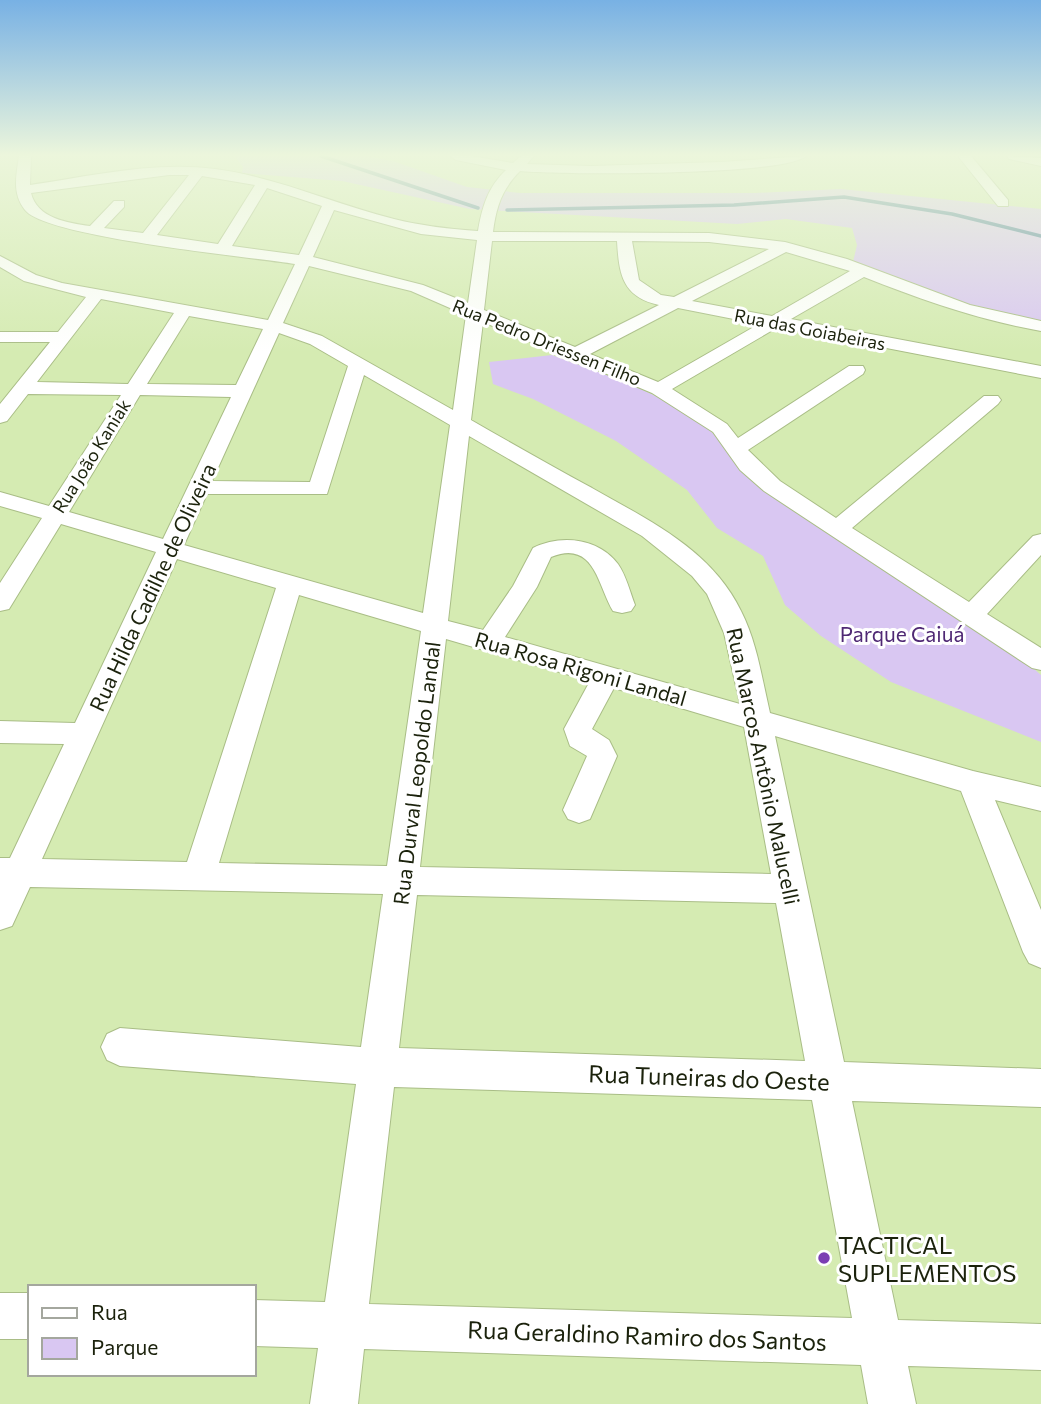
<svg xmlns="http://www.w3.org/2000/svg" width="1041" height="1404" viewBox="0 0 1041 1404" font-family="Commissioner,sans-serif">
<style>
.green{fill:#d9c7f2}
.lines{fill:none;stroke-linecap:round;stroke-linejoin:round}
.stream{stroke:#5683a0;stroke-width:3.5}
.minor-casing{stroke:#a9bd86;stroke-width:2}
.minor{fill:#fff;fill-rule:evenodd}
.poi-dot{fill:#7b3eb3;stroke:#fff;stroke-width:2.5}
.labels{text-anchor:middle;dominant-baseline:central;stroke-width:6;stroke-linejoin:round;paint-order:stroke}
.far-street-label{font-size:18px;fill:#1b220c;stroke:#fff}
.street-label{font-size:21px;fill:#1b220c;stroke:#fff}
.park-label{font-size:21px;fill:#4f2874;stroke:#fff}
.near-street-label{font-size:24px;fill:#1b220c;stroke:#fff}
.near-poi-label{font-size:24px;fill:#1b220c;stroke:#fff;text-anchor:start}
</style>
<rect width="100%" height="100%" fill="#d5ebb2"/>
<path class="green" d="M235,156H366L393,161L467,187L520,193H755L841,189L1041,209V321L961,303L853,262L857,245L852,228L786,219L737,224L470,209L342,181L242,173L243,167Z
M552,355C606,375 661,392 707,428C728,445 739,471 760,488L1008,646L1041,675V742L891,682L821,636L785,605L763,556L717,528L687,490L616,441L533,399L493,384L489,362Z"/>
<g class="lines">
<path class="stream" d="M321,156L478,208
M507,210L734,205L844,197L952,214L1041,236"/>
<g class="minor-casing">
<path id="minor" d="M19,156H31L30,185C91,176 154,161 215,169C277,177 334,204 394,219C422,226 450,229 478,231C482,207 488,187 506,170L456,160L450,156H471L513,163L521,156H534L527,164L591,166L721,162L806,156C784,176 560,175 520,171C502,189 496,207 493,232L709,233L785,242L847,259L970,305L1041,321V331C979,320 922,300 864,277L791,319L1041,366V378L778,327L672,389L727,424L738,438L849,366H863L865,370L863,374L748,450L780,481L836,518L984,396H998L1001,400L998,404L852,528L969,602L1033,536L1041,534V555L987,614L1041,648V670L1032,668L764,491L740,470L713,432L652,393L483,322L471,420C511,443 551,466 592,488C648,520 711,549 741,611C757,642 762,679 770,713L973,771L1041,787V811L995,800L1041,910V968L1029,963L1023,952L961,791L775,736L844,1062L1041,1069V1107L852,1101L898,1320L1041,1324V1370L908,1366L916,1404H868L861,1365L364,1349L358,1404H310L318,1348L254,1346V1300L325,1302L356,1084L120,1066L107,1060L101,1047L107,1034L120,1028L361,1047L383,894L30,887L12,926L0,930V858H10L64,744L0,743V721L75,723L156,552L61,524L9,609L0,611V583L42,518L0,506V492L49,506L121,395L28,394L7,421L0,423V404L50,342H0V332H58L86,297L24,281L0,267V256L36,275L62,283L268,320L295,264C250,257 45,237 25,210C12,194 16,176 19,156ZM169,175H189L143,233L104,228L124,207V201H114L90,226C67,223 37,218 31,193ZM202,176L255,185L218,244L157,235ZM267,188L322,206L299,255L232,246ZM334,210L421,234L477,240L468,303L423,285L313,257ZM492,241H617C619,274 622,297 659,305L575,347L484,310ZM632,241L709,242L769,249L674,297L661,295L639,280ZM786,252L850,271L772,316L692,301ZM309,266L411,291L466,315L453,410L322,336L283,323ZM101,299L174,313L128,384L37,382ZM678,308L759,324L658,382L590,354ZM189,316L263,329L236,385L147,384ZM279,333L310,344L348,366L310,482L212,481ZM364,375L450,425L423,613L184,545L207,494H327ZM140,395L231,397L163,539L69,512ZM469,436L642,536L692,576L707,594L724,633L740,704L505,637L537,587L551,557C595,539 598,587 613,611L622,613L631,611L635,605C630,592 626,575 618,564C598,538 561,534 533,548L513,586L483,630L448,621ZM177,559L276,588L187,862L42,859ZM299,595L421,631L387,866L219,863ZM446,639L590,681L564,729L570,746L587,756L563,810L568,819L579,823L590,819L617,756L609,740L592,729L614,688L744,727L771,874L420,867ZM417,895L776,903L805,1061L399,1048ZM394,1087L812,1100L852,1318L369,1304Z
M958,156H971L1008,200V206H998Z
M1007,156L1041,158V166L1009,159Z
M0,1293H30V1339H0Z"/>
</g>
<use href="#minor" class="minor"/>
</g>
<linearGradient id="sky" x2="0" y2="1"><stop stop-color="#78b1e4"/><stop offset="0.44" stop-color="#ecf6dc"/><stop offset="1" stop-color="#ecf6dc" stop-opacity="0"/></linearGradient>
<rect width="1041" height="352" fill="url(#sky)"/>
<circle class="poi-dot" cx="824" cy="1258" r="7"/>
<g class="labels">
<g class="far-street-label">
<text transform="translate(810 329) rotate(11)">Rua das Goiabeiras</text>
<text transform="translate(547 342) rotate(22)">Rua Pedro Driessen Filho</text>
<text transform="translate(91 456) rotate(-58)">Rua João Kaniak</text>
</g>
<g class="street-label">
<text transform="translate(152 587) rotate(-65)">Rua Hilda Cadilhe de Oliveira</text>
<text transform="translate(581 668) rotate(16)">Rua Rosa Rigoni Landal</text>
<text transform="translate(764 766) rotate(78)">Rua Marcos Antônio Malucelli</text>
<text transform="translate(416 773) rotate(-83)">Rua Durval Leopoldo Landal</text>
</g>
<g class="park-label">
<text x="902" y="633">Parque Caiuá</text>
</g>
<g class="near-street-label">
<text transform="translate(709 1077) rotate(2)">Rua Tuneiras do Oeste</text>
<text transform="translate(647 1335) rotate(2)">Rua Geraldino Ramiro dos Santos</text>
</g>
<g class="near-poi-label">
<text x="838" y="1244">TACTICAL<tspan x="838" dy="28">SUPLEMENTOS</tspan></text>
</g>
</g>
<rect x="28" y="1285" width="228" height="91" fill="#ffffff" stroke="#a4a79e" stroke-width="2"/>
<rect x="42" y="1308" width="35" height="10" fill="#ffffff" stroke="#a4a79e" stroke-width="2"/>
<text x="91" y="1320" font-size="21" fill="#1b220c">Rua</text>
<rect x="42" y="1338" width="35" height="21" fill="#d9c7f2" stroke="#a4a79e" stroke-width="2"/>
<text x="91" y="1355" font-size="21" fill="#1b220c">Parque</text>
</svg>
